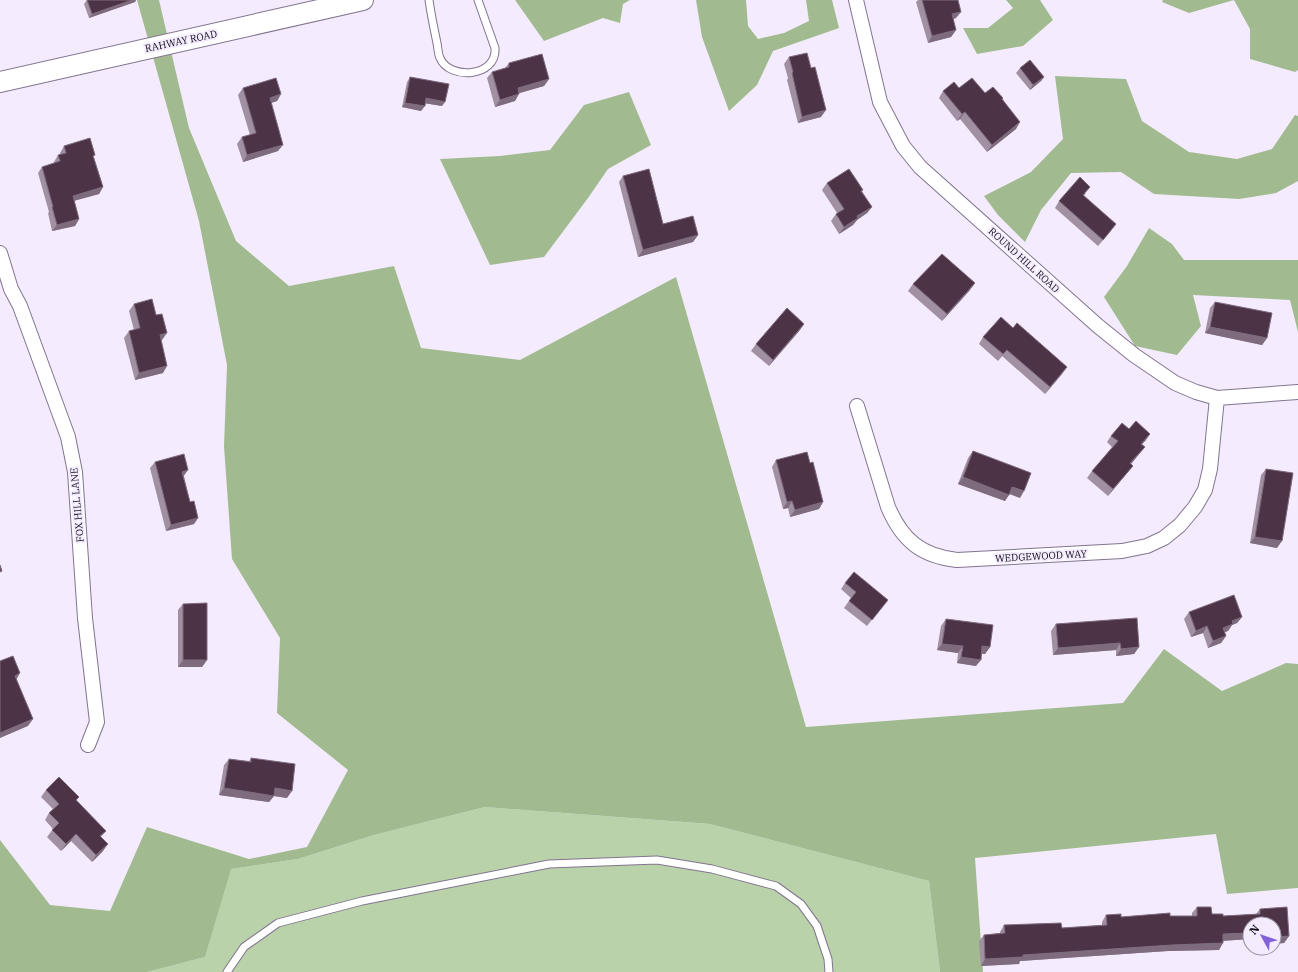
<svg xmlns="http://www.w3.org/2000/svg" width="1298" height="972" viewBox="0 0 1298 972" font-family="'IBM Plex Serif',serif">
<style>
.green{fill:#bad2a9}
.forest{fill:#a1ba8f}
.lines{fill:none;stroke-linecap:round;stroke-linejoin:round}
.lane-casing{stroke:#827490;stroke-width:9}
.street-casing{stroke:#827490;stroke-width:16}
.secondary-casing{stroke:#827490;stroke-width:22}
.lane{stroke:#fff;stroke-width:7}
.street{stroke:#fff;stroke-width:14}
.secondary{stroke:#fff;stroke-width:20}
.wall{fill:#a090a2}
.shaded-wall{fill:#7e6b7d}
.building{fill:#4c3446;stroke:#7e6b7d}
.labels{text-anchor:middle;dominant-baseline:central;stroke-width:4;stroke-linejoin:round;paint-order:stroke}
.street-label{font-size:10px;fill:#110c16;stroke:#f4ecfe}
</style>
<rect width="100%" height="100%" fill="#f4ecfe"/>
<path class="green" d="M485,807L710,824L929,881L940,972H147L205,957L230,869L298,859L374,835Z"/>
<path class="forest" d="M137,0H159L189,128L236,241L289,286L394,266L421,348L520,360L676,277L806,727L1123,703L1164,649L1222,691L1286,663L1298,664V888L1227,894L1216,834L975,858L983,972H940L929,881L710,824L485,807L374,835L298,859L231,869L205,957L147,972H0V840L50,905L110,911L147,827L249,859L307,847L348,770L277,713L280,638L232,559L224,446L227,365L199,221Z
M515,0H630L623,4L620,23L603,18L544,41Z
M696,0H746L748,26L758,39L784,33L809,21L806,0H832L839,28L773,51L757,85L729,111L702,37Z
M1006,0H1040L1053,20L1023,46L977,54L963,28H988L1013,8Z
M1163,0H1298V70L1295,72L1250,59V29L1234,0L1189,13L1162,2Z
M1055,76L1126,79L1142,121L1189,152L1237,159L1272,149L1295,115L1298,116V181L1276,193L1239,199L1154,194L1121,172L1071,173L1041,210L1025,242L998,215L984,196L1031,172L1063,139Z
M629,92L651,145L608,169L588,198L544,257L490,265L440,159L500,156L550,150L584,105Z
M1149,228L1172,244L1184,260H1298V332L1290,300L1193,295L1201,326L1177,355L1135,346L1104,297L1127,266Z"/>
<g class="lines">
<g class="lane-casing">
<path id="lane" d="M429,0C431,14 434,29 437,43C438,48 438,54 440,58C449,80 497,78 495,48L478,0
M227,972L244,947L278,923L362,901L549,864L657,860L712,869L776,886L801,904L817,926L828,959L829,972"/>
</g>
<g class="street-casing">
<path id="street" d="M856,0L880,102L903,146L920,167L1098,326L1134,355L1175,383L1196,392L1217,398L1298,392
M0,253L11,289L20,306L68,437L75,472L85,618L97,722L88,745
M857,406L888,507C902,540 921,556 957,560L1122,551L1147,546L1164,538L1180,525L1195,507L1205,490L1210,469L1217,398"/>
</g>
<g class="secondary-casing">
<path id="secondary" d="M0,82L363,0"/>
</g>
<use href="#lane" class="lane"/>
<use href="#street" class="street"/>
<use href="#secondary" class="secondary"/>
</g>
<path class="wall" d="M87,0H136L135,2L89,18L84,4Z
M918,0H958L956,18L953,19L956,30L951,37L928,43L916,2Z
M789,57L821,117L798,123L787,80L788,78L784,64Z
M509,63L549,79L544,86L519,93L515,101L495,107L487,78L492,72L505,68Z
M1020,68L1044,77L1041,81L1030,90L1016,73Z
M410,77L442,106L425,103L421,111L402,107L407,82Z
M243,88L281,94L277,101L271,103L278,151L243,162L237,144L242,137L250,135L238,95Z
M959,88L985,93L1002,99L1016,129L987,152L960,119L957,121L939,98L943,91Z
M64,146L94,157L103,187L99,194L74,201L79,219L75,226L52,231L48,213L49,212L38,173L42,167L54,163V162L58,155H60V153Z
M623,176L663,224L698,235L693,242L638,257L619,182Z
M827,183L862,191L872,207L867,213L857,220L853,225L839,234L831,221L836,214L837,213L822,190Z
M1086,193L1084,196L1111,231L1098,246L1055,208L1059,201Z
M913,284L970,290L942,321L908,291Z
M1215,302L1267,338L1262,345L1205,333L1210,308Z
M134,304L162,340H161L163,373L135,380L124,338L129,331L134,330L129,311Z
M800,330L769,366L751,351L756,344Z
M983,337L1062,374L1045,394L1002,356L998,361L979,344Z
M1129,429L1146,440L1142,444L1145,447L1140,453L1131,464L1128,472L1108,496L1087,478L1092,471L1112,447L1107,442L1111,436Z
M973,451L1020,498L1009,494L1005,501L958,484L968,458Z
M776,460L810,463L823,502L819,509L790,517L788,508L783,509L772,467Z
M155,462L184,476L190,502L198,518L194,524L166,531L150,468Z
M1266,469L1277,548L1250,543L1261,475Z
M845,583L883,606L867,626L844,608L851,598L841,589Z
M183,604L207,660L202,667H178V610Z
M1189,612L1242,617L1237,623L1232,625L1228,631L1225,632L1226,636L1221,643L1208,648L1203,633L1191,637L1184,619Z
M946,619L990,647L985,654H981L976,666L957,663L958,653L937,650L941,626Z
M1056,624L1139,647L1134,654L1116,656V650L1053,655L1051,631Z
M251,758L287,798L274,796L269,802L219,795L224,765L229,759L249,761Z
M46,790L76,801L106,831L101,837L103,851L92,862L71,841L61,851L47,837L53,829L45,820L49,813L53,809L41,797Z
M1197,907L1212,914L1223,916L1256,914L1260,909L1289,936L1284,943L1274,944V924H1250V939L1223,941L1219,950L1168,951L1020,961L1019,964L981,966L979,941L984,935L1000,933V932L1004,925L1062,928L1102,925V922L1106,915L1121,917L1192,916V913Z"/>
<path class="shaded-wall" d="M132,0H136L135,2L89,18L92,14Z
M961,12L956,18L947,21L952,14Z
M956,30L951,37L928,43L932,36Z
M1044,77L1041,81L1030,90L1033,85Z
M549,79L544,86L513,95L518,88Z
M281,94L277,101L265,105L270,98Z
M519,94L515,101L495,107L500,100Z
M426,98L445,102L442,106L423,103Z
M405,103L425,106L421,111L402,107Z
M826,110L821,117L798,123L802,117Z
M965,112L960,119L957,121L962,114Z
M1020,122L1016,129L987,152L992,145Z
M283,145L278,151L243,162L247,155Z
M103,187L99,194L69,202L73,196Z
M872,207L867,213L857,220L853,225L839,234L844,227L857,216Z
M79,219L75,226L52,231L57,225Z
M698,235L693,242L638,257L643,250Z
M975,283L970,290L942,321L947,314Z
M804,324L800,330L769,366L773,360Z
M1210,327L1267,338L1262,345L1205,333Z
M167,333L162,340L155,342L160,335Z
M1007,350L1002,356L998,361L1003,354Z
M167,366L163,373L135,380L139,373Z
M1067,367L1062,374L1045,394L1050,387Z
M1150,434L1146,440L1137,450L1141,444Z
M1145,447L1140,453L1126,470L1130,463Z
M1133,466L1108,496L1113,489Z
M188,470L183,477L182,472Z
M963,477L1009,495L1005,501L958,484Z
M1012,487L1024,491L1020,498L1008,493Z
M792,501L788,508L783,509L787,502Z
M823,502L819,509L790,517L795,510Z
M198,518L194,524L166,531L171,525Z
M1255,537L1282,541L1277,548L1250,543Z
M1242,617L1237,623L1232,625L1228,631L1218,635L1223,628L1232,621Z
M1207,626L1203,633L1191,637L1196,631Z
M1226,636L1221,643L1208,648L1213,641Z
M1120,643L1116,650L1053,655L1058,648Z
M942,644L963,646L958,653L937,650Z
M982,646L990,647L985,654L978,653Z
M1139,647L1134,654L1116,656L1121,649Z
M961,657L981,660L976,666L957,663Z
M183,660H207L202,667H178Z
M20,673L16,680L15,676Z
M33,719L28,726L0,738V733Z
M224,788H275L292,791L287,798L274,796L269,802L219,795Z
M76,834L71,841L61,851L66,844Z
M108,844L103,851L92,862L96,855Z
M1250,933V939L1219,941L1223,934Z
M1289,936L1284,943L1274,944V939L1276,937Z
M1223,943L1219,950L1168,951L1020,961L1019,964L981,966L985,959L1023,955L1172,945Z"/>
<path class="building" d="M87,0H132L92,14Z
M922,0H958L961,12L952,14L956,30L932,36Z
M807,53L811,68L815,67L826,110L802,117L792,73L793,72L789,57Z
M542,54L549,79L518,88L519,94L500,100L492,72L509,67V63Z
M1030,60L1044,77L1033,85L1020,68Z
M410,77L449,84L445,102L426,98L425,106L405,103Z
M276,78L281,94L270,98L283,145L247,155L242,137L256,133L243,88Z
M972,78L985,93L993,87L1003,98L1002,99L1020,122L992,145L965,112L962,114L943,91L954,82L959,88Z
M90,138L95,155L93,156L103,187L73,196L79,219L57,225L52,207H53L42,167L60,161L58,155L66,153L64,146Z
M649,169L663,224L693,216L698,235L643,250L623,176Z
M849,169L863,190L861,191L872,207L857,216L858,218L844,227L836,214L844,209L827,183Z
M1080,177L1090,187L1083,195L1116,224L1103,240L1059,201Z
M942,254L975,283L947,314L913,284Z
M152,299L156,315L162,314L167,333L160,335L167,366L139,373L129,331L140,328L134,304Z
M1215,302L1272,313L1267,338L1210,327Z
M787,308L804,324L773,360L756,344Z
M1001,317L1013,328L1017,323L1067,367L1050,387L1007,350L1003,354L983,337Z
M1136,421L1150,434L1141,444L1145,447L1130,463L1133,466L1113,489L1092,471L1118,441L1111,436L1122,423L1129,429Z
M973,451L1031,473L1024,491L1012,487L1009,495L963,477Z
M807,452L810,463L813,462L823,502L795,510L792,501L787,502L776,460Z
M184,454L188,470L182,472L190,502L194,501L198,518L171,525L155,462Z
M1266,469L1293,473L1282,541L1255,537Z
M0,565L2,571L0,572Z
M854,572L888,600L872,620L849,601L856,592L845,583Z
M1234,595L1242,617L1232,621L1233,624L1223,628L1226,636L1213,641L1207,626L1196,631L1189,612Z
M207,603V660H183V604Z
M1137,618L1139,647L1121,649L1120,643L1058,648L1056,624Z
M946,619L993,625L990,647L982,646L981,660L961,657L963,646L942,644Z
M13,656L20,673L15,676L33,719L0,733V661Z
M251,758L295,764L292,791L275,788L274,796L224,788L229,759L251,762Z
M59,777L79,797L76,800L106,831L100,836L108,844L96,855L76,834L66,844L52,830L59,823L49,813L59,804L46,790Z
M1197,907H1211L1212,914H1223V916L1260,914V909L1287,907L1289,936L1276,937L1275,932H1274V924H1250V933L1223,934V943L1172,945L1023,955V957L985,959L984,935L1005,933L1004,925L1061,923L1062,928L1107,925L1106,915L1121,914V917L1170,913V916H1197Z"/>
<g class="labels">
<g class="street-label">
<text transform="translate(181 41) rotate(-12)">RAHWAY ROAD</text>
<text transform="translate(1024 260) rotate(42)">ROUND HILL ROAD</text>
<text transform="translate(77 505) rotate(-95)">FOX HILL LANE</text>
<text transform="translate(1041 556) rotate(-3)">WEDGEWOOD WAY</text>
</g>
</g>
<g transform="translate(1262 936) rotate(310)"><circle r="19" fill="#f4ecfe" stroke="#9992a1"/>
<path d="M0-3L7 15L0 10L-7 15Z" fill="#8261db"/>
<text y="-6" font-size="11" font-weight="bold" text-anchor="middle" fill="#110c16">N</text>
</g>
</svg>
